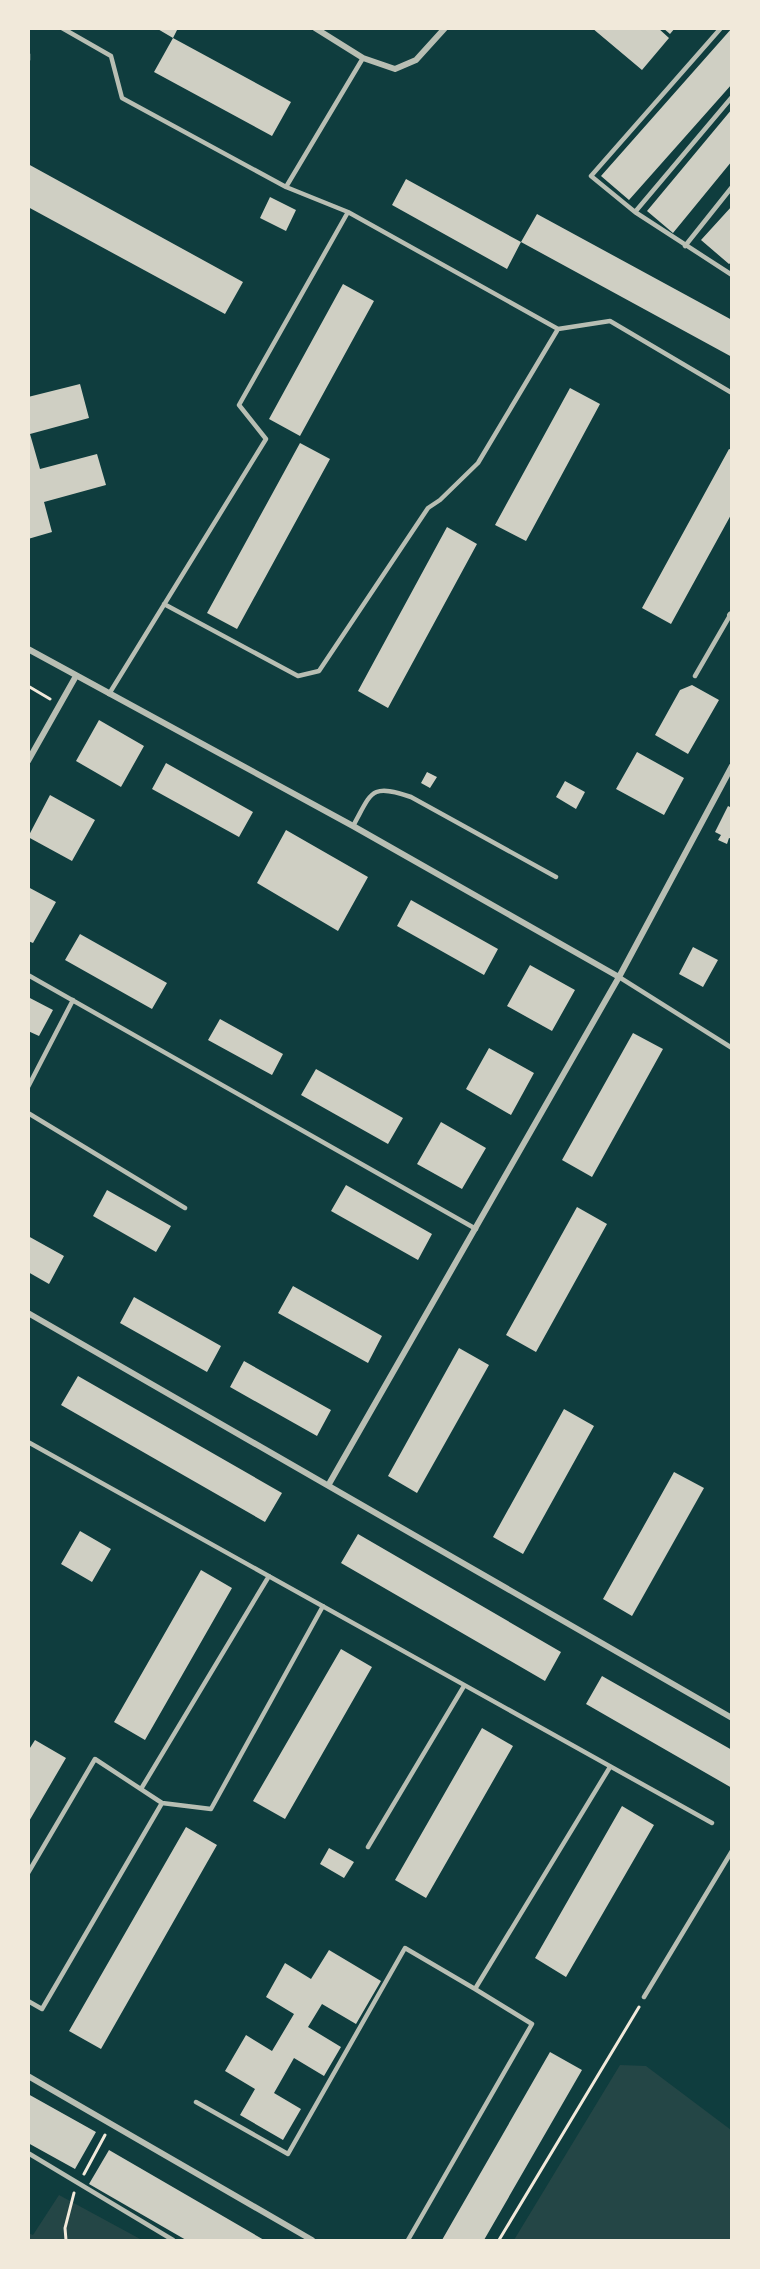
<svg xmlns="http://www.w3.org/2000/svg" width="760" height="2269" viewBox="0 0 760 2269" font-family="Roboto,sans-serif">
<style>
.green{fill:#244646}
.building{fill:#cfcfc3}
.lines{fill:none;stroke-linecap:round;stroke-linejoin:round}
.path{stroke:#f1e9da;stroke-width:3}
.service{stroke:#b8beb3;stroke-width:4.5}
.minor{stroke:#b8beb3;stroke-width:6}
</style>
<rect width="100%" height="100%" fill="#0f3d3e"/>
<path class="green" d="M620,2065L646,2066L731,2130V2240H514Z
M59,2195L142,2240H29L28,2233L33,2235Z"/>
<path class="building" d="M156,28H178L173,38Z
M592,28H658L669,38L642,70Z
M663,28H675L670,34Z
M732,28V84L629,200L601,176Z
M173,38L291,102L272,136L154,72Z
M732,109V161L673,233L647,211Z
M28,164L243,282L225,314L28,207Z
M406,179L521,242L507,269L392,205Z
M270,197L296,210L286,231L260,218Z
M732,206V262L729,264L701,240Z
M537,214L732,320V357L521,242Z
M343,284L374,301L300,436L269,419Z
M80,384L89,418L30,434L40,469L97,454L106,485L44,502L52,532L28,539V397Z
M570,388L600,404L526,541L495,525Z
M300,443L330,459L237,629L207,613Z
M729,449L732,450V513L671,624L642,608Z
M447,527L477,544L388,708L358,691Z
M692,685L719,700L688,754L655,735L680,690Z
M99,720L144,746L121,787L76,761Z
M637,752L684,778L664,815L616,789Z
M166,763L253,812L239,837L152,789Z
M427,772L437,777L430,788L421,783Z
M565,781L585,792L576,809L556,797Z
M50,795L95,820L72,861L28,837Z
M728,806L732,808V839L729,838L727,844L718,840L721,835L715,832Z
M286,830L368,877L338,931L257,883Z
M28,887L56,902L33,943L28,941Z
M411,900L498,949L484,975L397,926Z
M80,934L167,983L152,1009L65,960Z
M693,947L718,960L703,987L679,974Z
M530,965L575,990L552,1031L507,1006Z
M28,997L53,1010L39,1036L28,1031Z
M220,1019L283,1054L272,1075L208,1040Z
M633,1033L663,1049L592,1177L562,1160Z
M489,1048L534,1073L511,1115L466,1089Z
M316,1069L403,1118L388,1144L301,1095Z
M441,1122L486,1148L462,1189L417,1164Z
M346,1185L432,1234L418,1260L331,1211Z
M107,1190L171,1226L156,1252L93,1216Z
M577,1207L607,1224L536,1352L506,1335Z
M28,1236L64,1256L49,1284L28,1272Z
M293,1286L382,1336L368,1363L278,1313Z
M134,1297L221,1346L207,1372L120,1323Z
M459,1348L489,1365L417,1493L388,1476Z
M244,1361L331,1410L317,1436L230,1387Z
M78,1376L282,1493L265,1522L61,1405Z
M564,1409L594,1426L523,1554L493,1537Z
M674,1472L704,1488L632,1616L603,1599Z
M80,1531L111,1549L92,1582L61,1564Z
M358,1534L561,1652L545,1681L341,1563Z
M201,1570L232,1588L145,1740L114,1722Z
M341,1649L372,1667L285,1819L253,1801Z
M602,1676L732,1750V1788L586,1704Z
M482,1728L513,1746L426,1898L395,1880Z
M35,1740L66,1758L28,1823V1751Z
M622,1806L654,1825L566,1977L535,1958Z
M186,1827L217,1845L101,2049L69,2031Z
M329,1848L354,1862L344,1878L320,1864Z
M329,1950L381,1981L356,2024L322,2004L308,2027L341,2047L324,2076L294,2058L274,2093L301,2109L283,2140L240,2115L255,2089L225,2071L246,2035L272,2051L294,2014L266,1997L285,1963L311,1979Z
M550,2052L582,2070L484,2240H442Z
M28,2094L96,2132L75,2169L28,2143Z
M109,2150L264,2240H186L89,2184Z"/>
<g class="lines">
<path class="path" d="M28,686L50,699
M84,2174L105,2135
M66,2240L65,2228L74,2193
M499,2240L639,2007"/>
<path class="service" d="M62,28L111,56L122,98L286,187
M721,28L591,176L635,212L732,275
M28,54V60
M348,212L558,329L610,321L732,393
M635,212L732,97
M685,246L732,187
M164,604L298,676L319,671L428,508L440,500L478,463L558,329
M695,676L732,612
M109,694L266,439L239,405L348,212L286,187L363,58
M353,826C372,792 370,783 411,797L556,877
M28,975L476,1229
M619,977L732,1048
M28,1087L73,1000
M28,1113L185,1208
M28,1442L712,1823
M141,1789L269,1576
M368,1847L464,1686
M28,1873L95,1759L162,1803L211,1809L323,1606
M644,1997L732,1851
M28,2001L42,2009L162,1803
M196,2102L288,2154L405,1948L475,1989
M28,2153L173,2240
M408,2240L532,2024L475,1989L610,1767"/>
<path class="minor" d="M315,28L363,58L395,69L416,60L445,28
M730,615L732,616
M28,649L353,826L619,977
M28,761L76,676
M28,1313L732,1718
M329,1484L619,977L732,766
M28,2076L312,2240"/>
</g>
<rect width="760" height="2269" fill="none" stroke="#f1e9da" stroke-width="60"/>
</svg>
